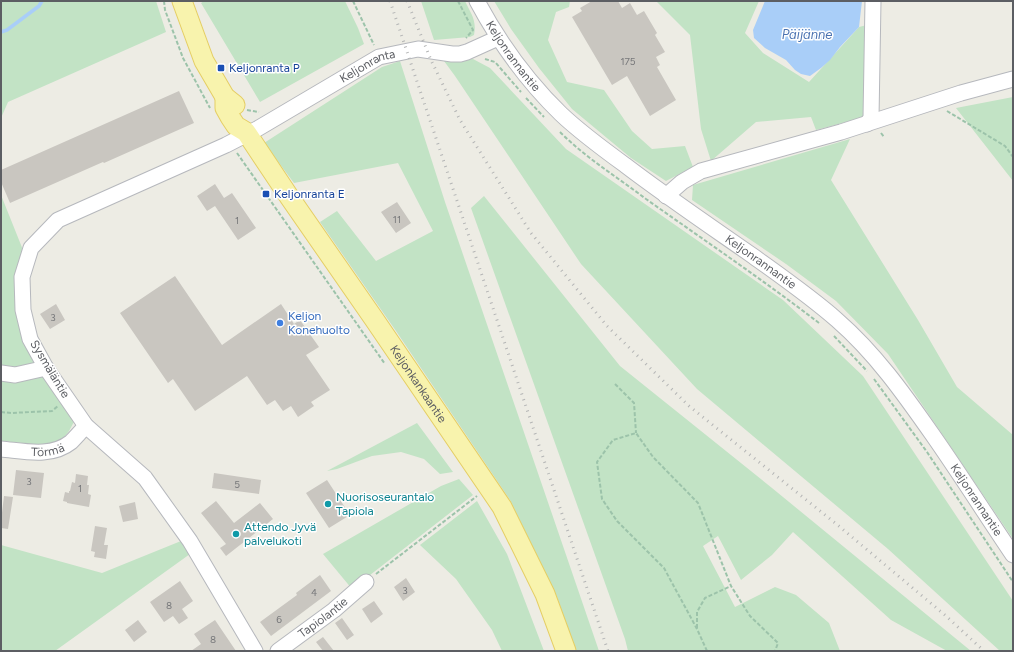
<svg xmlns="http://www.w3.org/2000/svg" width="1014" height="652" viewBox="0 0 1014 652" font-family="Figtree,sans-serif">
<style>
.green{fill:#c2e3c5}
.water{fill:#a9cef8}
.lines{fill:none;stroke-linecap:round;stroke-linejoin:round}
.stream{stroke:#a9cef8;stroke-width:3.5}
.building{fill:#c9c6c0}
.minor-casing{stroke:#b6b8bd;stroke-width:17}
.major-casing{stroke:#e5ce64;stroke-width:21}
.path{stroke:#9cc3aa;stroke-width:2;stroke-dasharray:4 2;stroke-linecap:butt}
.minor{stroke:#fff;stroke-width:15}
.major{stroke:#f8f3ad;stroke-width:19}
.rail{stroke:#b4b5b5;stroke-width:3;stroke-dasharray:1 5;stroke-linecap:butt}
.transit-dot{fill:#1a4fb4;stroke:#fff;stroke-width:1.5}
.shop-dot{fill:#3f7fe0;stroke:#fff;stroke-width:1.5}
.culture-dot{fill:#0f9aa8;stroke:#fff;stroke-width:1.5}
.labels{text-anchor:middle;dominant-baseline:central;stroke-width:3;stroke-linejoin:round;paint-order:stroke}
.number-label{font-size:10px;fill:#77787a}
.street-label{font-size:12px;fill:#5c5e63;stroke:#fff}
.transit-label{font-size:12px;fill:#164399;stroke:#fff;text-anchor:start}
.shop-label{font-size:12px;fill:#366cbe;stroke:#fff;text-anchor:start}
.culture-label{font-size:12px;fill:#0d838f;stroke:#fff;text-anchor:start}
.water-label{font-size:13px;font-style:italic;fill:#4b73b1;stroke:#fff}
</style>
<rect width="100%" height="100%" fill="#edece4"/>
<path class="green" d="M1,1H156L166,32L8,102L1,118Z
M204,1H345L358,28L364,44L260,102L201,3Z
M421,1H465C471,14 477,20 474,35L470,37L434,40Z
M494,1H570L569,7L556,12L548,40L567,82L604,90L632,131L652,149L685,146L693,167L666,181L631,158L572,109L539,68L511,29Z
M656,1H759L745,33L763,53L809,82L859,27L867,25L865,117L816,130L811,117L756,122L711,161L701,129L690,35Z
M473,59L490,68L566,149L783,300L863,376L1013,601V651H1000L888,549L697,389L581,264L455,76L444,61Z
M400,61L445,202L599,651H576L557,597L510,500L396,331L320,222L337,211L376,261L433,231L398,163L294,183L264,143L382,67Z
M1013,97V181L956,108Z
M850,139L831,180L918,320L957,387L1013,435V539L888,354L836,301L786,264L692,200L693,185Z
M1,195L23,250L14,278L16,311L75,420L69,431L62,440L53,446L1,441Z
M484,196L620,366L772,488L971,651H947L891,620L793,532L772,555L741,580L718,536L703,546L735,607L775,587L796,595L829,623L840,651H628L625,639L471,208Z
M417,423L453,472L440,474L424,459L401,452L372,456L337,469L327,471Z
M459,479L473,495L352,589L323,554L441,486Z
M477,501L507,554L544,651H502L492,630L456,579L420,545Z
M181,541L190,554L55,651H1V545L102,573Z"/>
<path class="water" d="M765,1H862L859,27L840,47L830,60L821,68L810,76L801,74L795,70L786,60L765,48L754,38L753,30Z"/>
<g class="lines">
<path class="stream" d="M1,32L7,30L39,6L42,1"/>
</g>
<path class="building" d="M592,1H618L622,8L630,3L637,15L644,11L657,33L655,35L665,52L656,57L660,65L657,67L676,100L650,116L627,76L612,85L572,17L582,11L580,8Z
M179,91L194,123L104,163L103,162L10,203L1,182V170Z
M215,184L224,198L232,193L256,228L238,240L215,206L207,211L197,196Z
M397,202L411,223L396,233L381,212Z
M175,276L222,345L281,304L294,324L300,320L319,347L306,355L330,390L311,402L314,406L298,417L291,406L283,411L275,400L267,405L247,376L195,411L173,379L168,383L120,313Z
M56,304L65,320L50,329L40,314Z
M16,470L44,473L41,498L13,495Z
M214,473L261,480L259,494L212,488Z
M76,474L88,476L87,485H89L88,494L91,495L89,507L67,503V502L63,501L65,492L69,493V491H70L72,482L75,483Z
M327,480L350,515L329,528L306,493Z
M4,496L13,497L8,529L1,528V521Z
M216,501L234,523L260,503L273,519L226,556L220,548L226,544L201,513Z
M135,502L138,519L123,522L119,506Z
M95,526L107,528L104,545H108L106,559L94,557L95,552L91,551Z
M320,575L331,591L271,636L260,622L297,595L296,593Z
M406,578L415,592L403,601L394,587Z
M180,581L193,601L182,609L188,618L179,624L173,616L164,622L150,602Z
M374,601L383,614L371,623L362,609Z
M342,618L354,635L347,640L335,623Z
M138,620L147,632L134,642L125,630Z
M215,620L236,651H191L201,644L194,634Z
M323,637L334,651H323L316,642Z"/>
<g class="lines">
<g class="minor-casing">
<g id="minor">
<path id="s1" d="M477,1C499,42 527,81 561,114C581,133 603,149 625,165C667,197 710,226 753,256C782,277 811,297 837,320C875,353 904,394 932,434C960,474 986,515 1013,555"/>
<path d="M867,124L871,118L873,1"/>
<path d="M666,196L682,182L701,171L841,132L961,93L1013,79"/>
<path d="M1,373L15,375L46,368"/>
<path id="s2" d="M1,449C24,451 51,458 71,442C76,437 81,431 86,426"/>
<path id="s3" d="M255,651L190,541L145,478L86,426L46,368L30,339L23,310L22,277L31,248L58,220L226,145L257,129L379,57L418,49L452,54H460L467,52L498,38"/>
<path id="s4" d="M278,651L334,610L366,582"/>
</g>
</g>
<g class="major-casing">
<g id="major">
<path d="M182,1L204,61L225,97L235,105"/>
<path id="s5" d="M225,97V108L230,117L236,126L246,132L290,198L374,319L502,507L545,594L566,651"/>
</g>
</g>
<path class="path" d="M164,1L165,10L183,58L210,108
M353,1L374,45
M458,1L473,30L466,38
M485,59L495,62L521,92
M526,98L544,117
M247,110L259,112
M947,111L1005,146L1013,157
M560,132C586,158 617,177 646,199C704,240 763,280 819,323
M881,133L884,137
M237,153L385,364
M834,336L867,371
M874,379L927,452L1013,582
M615,384L634,403L636,433
M1,412L11,413L52,411L58,406
M376,574L477,496
M697,628V612L705,598L731,586
M707,651L697,629L664,568L617,521L602,499L597,462L613,440L636,433L653,457L698,503L731,586L750,616L778,643L775,651"/>
<use href="#minor" class="minor"/>
<use href="#major" class="major"/>
<path class="rail" d="M390,1L608,651
M407,1L431,60L460,120L531,233L607,326L689,406L840,527L946,616L984,651"/>
</g>
<g class="transit-dot">
<rect x="217" y="64" width="8" height="8" rx="2"/>
<rect x="262" y="190" width="8" height="8" rx="2"/>
</g>
<circle class="shop-dot" cx="280" cy="323" r="4"/>
<g class="culture-dot">
<circle cx="328" cy="504" r="4"/>
<circle cx="236" cy="534" r="4"/>
</g>
<g class="labels">
<g class="number-label">
<text x="628" y="61">175</text>
<text x="397" y="219">11</text>
<text x="237" y="220">1</text>
<text x="53" y="317">3</text>
<text x="29" y="481">3</text>
<text x="237" y="484">5</text>
<text x="80" y="488">1</text>
<text x="405" y="590">3</text>
<text x="314" y="592">4</text>
<text x="169" y="605">8</text>
<text x="279" y="619">6</text>
<text x="213" y="639">8</text>
</g>
<g class="street-label">
<text stroke="none"><textPath href="#s1" startOffset="66">Keljonrannantie</textPath></text>
<text stroke="none"><textPath href="#s3" startOffset="866">Keljonranta</textPath></text>
<text stroke="none"><textPath href="#s1" startOffset="390">Keljonrannantie</textPath></text>
<text transform="translate(50 369) rotate(59)">Sysmäläntie</text>
<text stroke="none"><textPath href="#s5" startOffset="349">Keljonkankaantie</textPath></text>
<text stroke="none"><textPath href="#s2" startOffset="47">Törmä</textPath></text>
<text stroke="none"><textPath href="#s1" startOffset="714">Keljonrannantie</textPath></text>
<text stroke="none"><textPath href="#s4" startOffset="56">Tapiolantie</textPath></text>
</g>
<g class="transit-label">
<text x="229" y="68">Keljonranta P</text>
<text x="274" y="194">Keljonranta E</text>
</g>
<g class="shop-label">
<text x="288" y="316">Keljon<tspan x="288" dy="14">Konehuolto</tspan></text>
</g>
<g class="culture-label">
<text x="336" y="497">Nuorisoseurantalo<tspan x="336" dy="14">Tapiola</tspan></text>
<text x="244" y="527">Attendo Jyvä<tspan x="244" dy="14">palvelukoti</tspan></text>
</g>
<g class="water-label">
<text x="807" y="34">Päijänne</text>
</g>
</g>
<rect width="1014" height="652" fill="none" stroke="#5c5e63" stroke-width="4"/>
</svg>
